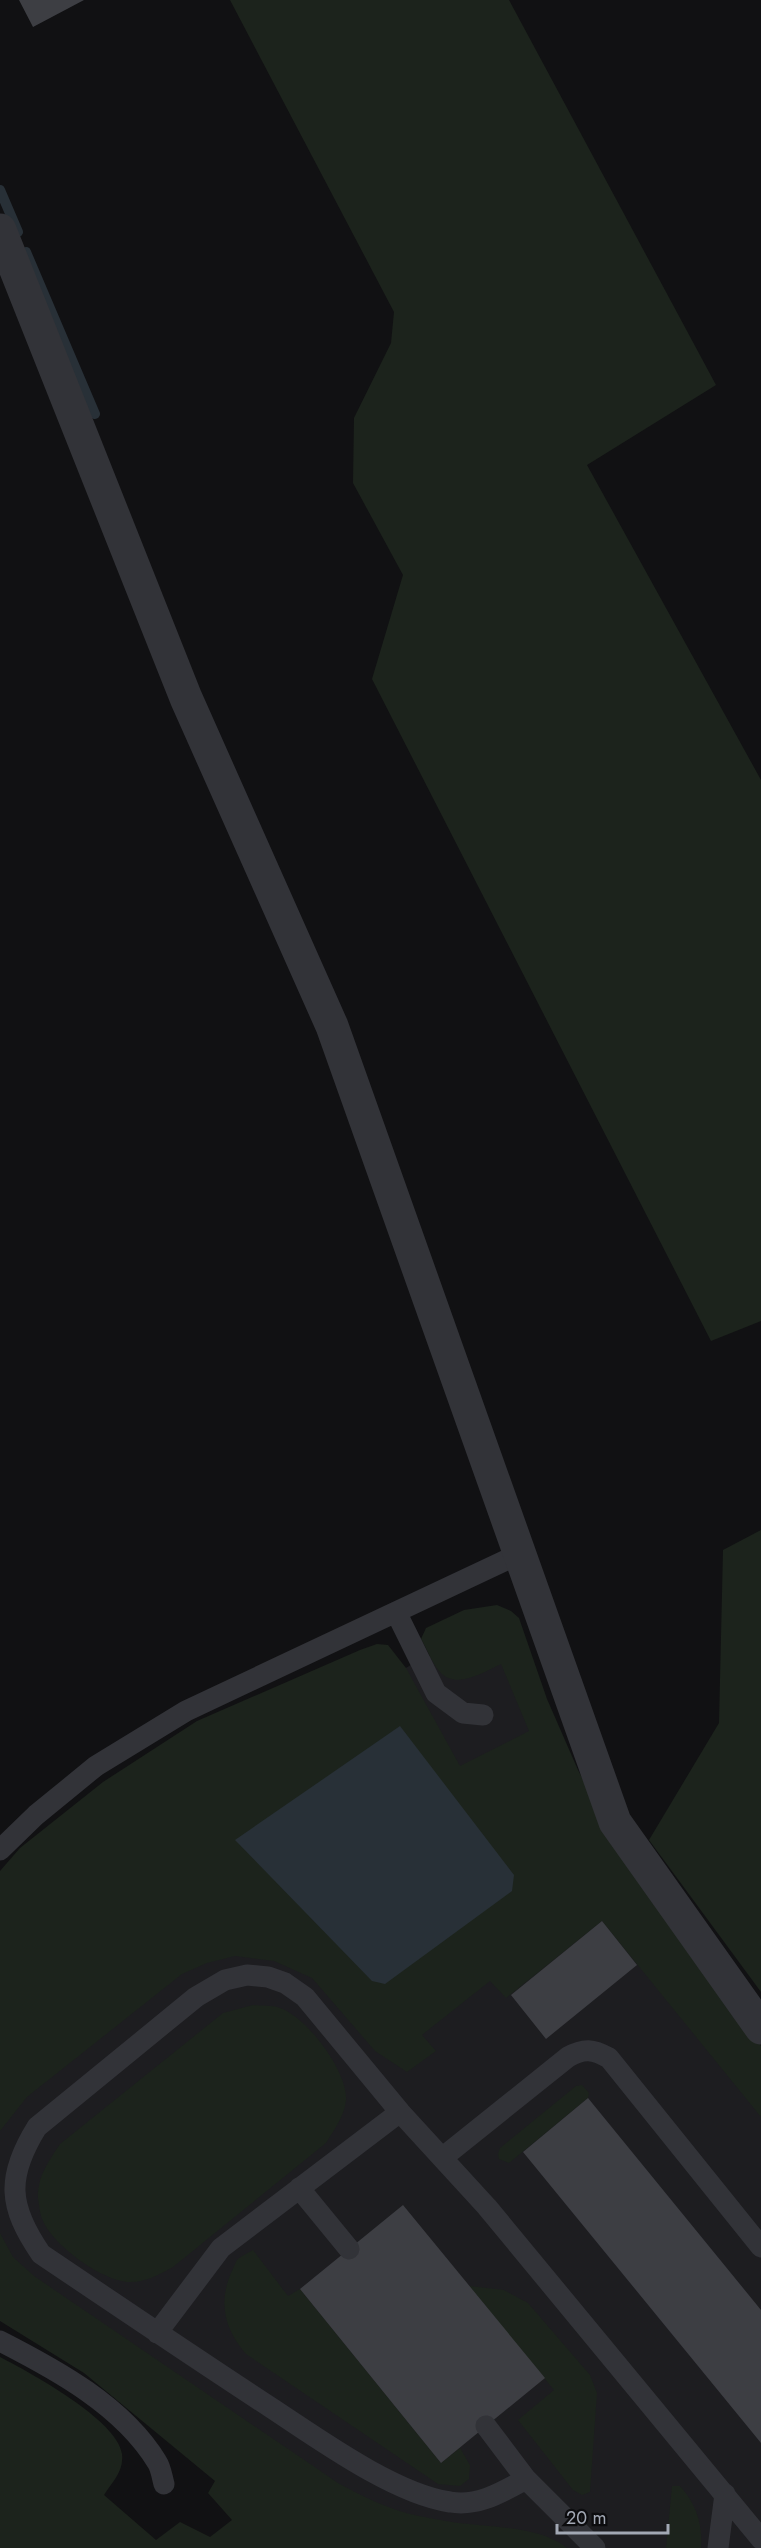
<svg xmlns="http://www.w3.org/2000/svg" width="761" height="2548" viewBox="0 0 761 2548" font-family="Jost,sans-serif">
<style>
.built{fill:#1d1d20}
.green{fill:#1c231c}
.water{fill:#283037}
.lines{fill:none;stroke-linecap:round;stroke-linejoin:round}
.stream{stroke:#283037;stroke-width:10}
.building{fill:#3d3e43}
.service{stroke:#323338;stroke-width:21}
.minor{stroke:#323338;stroke-width:33}
</style>
<rect width="100%" height="100%" fill="#111113"/>
<path class="built" d="M503,1645L611,1851L761,2058V2548H361L0,2299V1922L10,1909L419,1660L431,1655Z"/>
<path class="green" d="M230,0H509L716,385L587,465L761,780V1321L711,1341L372,679L403,575L353,483L354,418L391,343L394,312Z
M761,1530V1992L649,1840L719,1723L723,1550Z
M497,1605L511,1611L519,1618L547,1699L578,1770L618,1847L761,2046V2117L602,1921L506,1998L490,1981L422,2035L436,2051L407,2072L375,2051L312,1978L274,1961L235,1956L207,1963L182,1974L27,2097L0,2131V1871L20,1848L103,1782L197,1721L360,1650L377,1644L388,1645L406,1668L460,1766L529,1731L501,1664C484,1672 456,1690 440,1672C432,1663 427,1649 421,1639L426,1628L464,1610Z
M253,2005C261,2006 272,2005 280,2008C307,2017 348,2072 346,2100C345,2115 334,2130 326,2143L173,2267C158,2275 147,2282 130,2282C103,2282 53,2245 43,2221C40,2215 39,2205 38,2198C37,2177 49,2161 60,2144L223,2013Z
M582,2085L589,2093L588,2098L509,2163L499,2159L498,2154L500,2148L576,2086Z
M0,2233L13,2257L34,2276L338,2483C364,2497 389,2510 419,2516C436,2519 453,2523 469,2524C501,2528 541,2527 567,2548H0V2357C29,2372 118,2420 122,2454C124,2471 113,2481 104,2495L156,2540L180,2522L210,2537L232,2520L208,2493L215,2481L84,2373L0,2321Z
M253,2250L288,2296L300,2289L441,2463L460,2448L470,2465L469,2479L460,2486L438,2484L246,2354C225,2330 218,2304 231,2273C233,2269 235,2263 237,2260C241,2256 248,2253 253,2250Z
M469,2286L504,2290L528,2303L590,2375L597,2393L590,2492L582,2495L573,2490L518,2420L554,2390Z
M672,2486H680C696,2504 703,2524 701,2548H666Z"/>
<path class="water" d="M400,1726L514,1875L512,1891L385,1984L372,1981L235,1840Z"/>
<g class="lines">
<path class="stream" d="M0,190L18,232
M26,252L95,414"/>
</g>
<path class="building" d="M19,0H84L33,27Z
M602,1921L637,1965L546,2039L511,1995Z
M588,2098L761,2310V2443L523,2152Z
M403,2205L545,2378L441,2463L300,2289Z"/>
<g class="lines">
<path class="service" d="M396,1612L436,1693L463,1713L483,1715
M0,1850L36,1815L96,1766L186,1711L519,1554
M442,2158L568,2057C584,2048 593,2049 609,2058L761,2247
M299,2188L349,2249
M157,2333L221,2248L400,2112
M0,2341C57,2370 123,2406 157,2462C161,2468 162,2477 164,2484
M486,2426L526,2479L595,2548
M526,2479C502,2492 478,2507 450,2502C395,2494 320,2440 273,2409C195,2358 118,2306 41,2254C8,2206 6,2177 37,2127L196,1997L225,1980L247,1975L268,1977L285,1983L305,1997L400,2112L487,2207L761,2539
M718,2548L725,2494"/>
<path class="minor" d="M0,230L186,698L332,1026L615,1822L761,2028"/>
</g>
<path d="M557 2524v9h111v-9" fill="none" stroke="#a2a8b4" stroke-width="3"/>
<text x="566" y="2524" font-size="18" fill="#a2a8b4" stroke="#0c0c0e" stroke-width="4.5" paint-order="stroke">20 m</text>
</svg>
